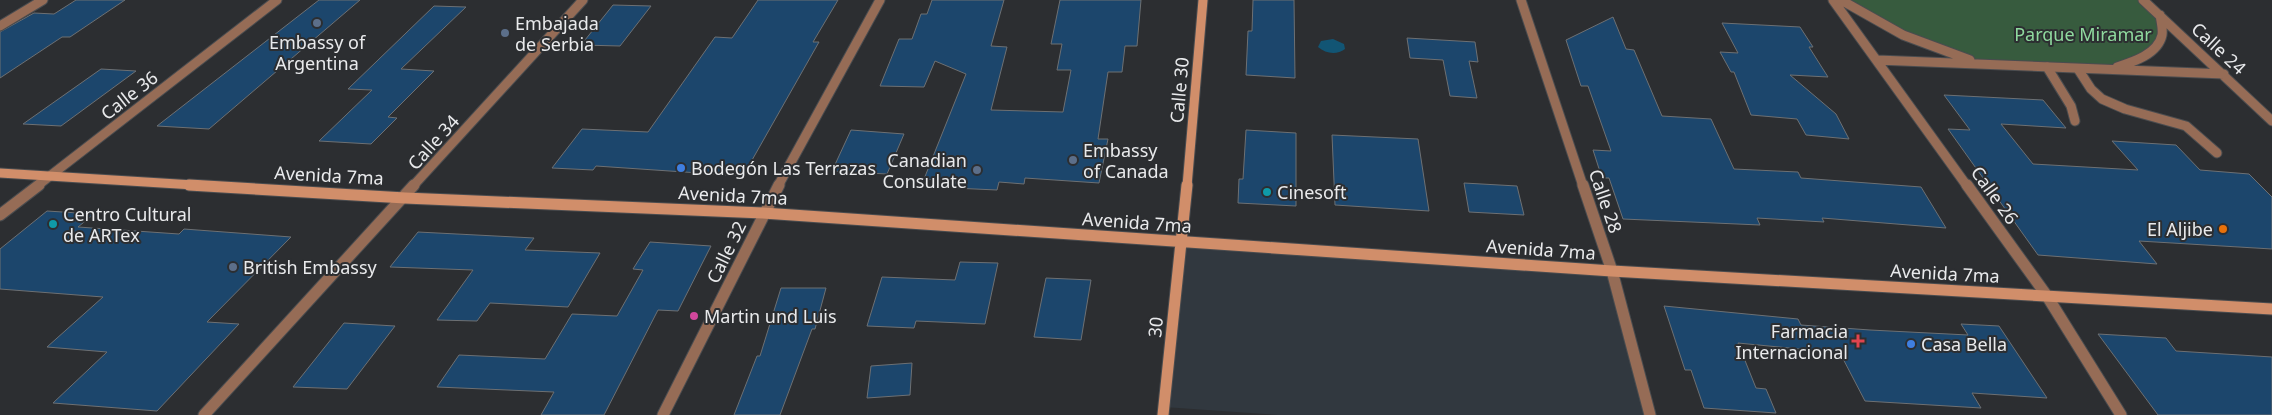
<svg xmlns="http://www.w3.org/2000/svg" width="2272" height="415" viewBox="0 0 2272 415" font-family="'Noto Sans',sans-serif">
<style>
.built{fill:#31383f}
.green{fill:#375b3e}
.water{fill:#125574}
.building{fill:#1c466c;stroke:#6d7073}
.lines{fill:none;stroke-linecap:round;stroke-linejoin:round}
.service-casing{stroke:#4a4c4f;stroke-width:11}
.minor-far1-casing{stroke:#4a4c4f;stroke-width:11}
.minor-casing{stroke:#4a4c4f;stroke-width:13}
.secondary-far1-casing{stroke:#4a4c4f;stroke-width:11}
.secondary-casing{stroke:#4a4c4f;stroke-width:13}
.service{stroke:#966c56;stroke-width:9}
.minor-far1{stroke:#966c56;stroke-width:9}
.minor{stroke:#966c56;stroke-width:11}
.secondary-far1{stroke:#d18e6a;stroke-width:9}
.secondary{stroke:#d18e6a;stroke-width:11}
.service-dot{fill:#5c6f8a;stroke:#2c2e31;stroke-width:2}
.shop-dot{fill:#3f7fe0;stroke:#2c2e31;stroke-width:2}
.culture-dot{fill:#0f9aa8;stroke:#2c2e31;stroke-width:2}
.food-dot{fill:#e8710a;stroke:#2c2e31;stroke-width:2}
.hotel-dot{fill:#d1479c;stroke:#2c2e31;stroke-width:2}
.health-dot{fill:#e0444e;stroke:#2c2e31;stroke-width:2}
.labels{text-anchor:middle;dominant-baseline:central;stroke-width:4;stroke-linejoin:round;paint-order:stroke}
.poi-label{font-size:18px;fill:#e9eaec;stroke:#2c2e31;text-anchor:start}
.park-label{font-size:18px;fill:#8fd99e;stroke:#2c2e31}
.street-label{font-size:18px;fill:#e9eaec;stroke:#2c2e31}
</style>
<rect width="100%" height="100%" fill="#2c2e31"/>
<path class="built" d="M1182,243L1612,271L1650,415H1278L1164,407Z"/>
<path class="green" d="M1841,0H2143L2160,15L2162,35L2155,47L2109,70L1984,65L1937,50Z"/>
<path class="water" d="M1333,39L1344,44L1345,49C1337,55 1326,54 1318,47L1321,41Z"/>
<path class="building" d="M76,0H125L70,37H62L0,78V32L34,13L54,14Z
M319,0H360L209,129L157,126Z
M758,0H838L813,42H819L743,176L596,166L593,170L552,168L582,129L648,132L715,37L732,38Z
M932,0H1004L991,46L1007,47L991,110L1063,112L1071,70H1057L1062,44H1051L1060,0H1141L1137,46H1125L1122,72H1108L1098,139H1108L1099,183L1025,178L1024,184L999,182L997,190L953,188L956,181L924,179L966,74L935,61L924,87L880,86L899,39H912L921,14H927Z
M1253,0H1294L1295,78L1246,75L1248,31H1252Z
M613,5L651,6L620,46L581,45Z
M434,6L466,7L401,69L434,71L388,117L397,118L371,144L319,141L372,90L348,89Z
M1613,17L1626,49L1634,50L1662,116L1711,119L1734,169L1798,172L1801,178L1921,187L1946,228L1822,218L1824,222L1757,218L1760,225L1623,219L1609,178H1602L1593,150L1611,151L1588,86H1581L1566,40Z
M1722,23L1800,27L1813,47H1809L1828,77L1790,75L1836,114L1849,139L1806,135L1797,119L1751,115L1734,72H1731L1720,52L1738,53Z
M1407,38L1475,42L1478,62L1469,61L1477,98L1450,96L1443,60L1410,58Z
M101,69L136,71L61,126L23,124Z
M1944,95L2043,100L2066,128L2001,124L2033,164L2138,170L2112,141L2176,145L2200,170L2249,174L2272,197V249L2139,241L2157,264L2038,255L1948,129L1970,130Z
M851,130L904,134L887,174L832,171Z
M1246,130L1296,133V206L1238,203L1239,179H1243Z
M1332,135L1418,139L1429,211L1335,205Z
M1464,183L1517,186L1524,215L1469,212Z
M47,211L94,214L78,227L179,234L184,229L291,237L207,322L239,324L157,411L53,403L107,352L47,347L103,297L0,289V249Z
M418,232L534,238L525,250L600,253L568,307L490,303L477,321L437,320L473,270L390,267Z
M650,242L711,246L678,311L658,310L604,415H541L554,392L437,387L459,355L545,359L572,314L617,316L643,270L633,269Z
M960,262L998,263L985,324L916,321L914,328L867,326L882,277L955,280Z
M1046,278L1091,280L1081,340L1034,337Z
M781,288H826L815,329H812L780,415H734L757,356H760Z
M1664,306L1798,319L1801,325L1870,330L1968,335L1961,324L1999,326L2047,398L1972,393L1981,408L1865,401L1840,353L1738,343L1756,388L1766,389L1776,413L1704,408L1691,370H1685Z
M344,323L395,326L347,389L293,387Z
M2098,334L2166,338L2176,351L2272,357V415H2158Z
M912,363L910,395L867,398L871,366Z"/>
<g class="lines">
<g class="service-casing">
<path id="service" d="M2047,67L2071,106L2075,121
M2078,69L2091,89L2102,99L2125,109L2186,126L2217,153"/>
</g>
<g class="minor-far1-casing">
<path id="minor-far1" d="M1521,0L1583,186
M1833,0L1967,186
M1841,0L1903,35L1970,60
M2143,0L2272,121
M0,26L43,0
M1877,60L2224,74
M2117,67C2133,62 2158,54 2162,35C2163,29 2161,21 2160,15
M37,186L277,0
M413,186L583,0
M778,186L880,0"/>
</g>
<g class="minor-casing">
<path id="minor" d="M1583,185L1612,271L1650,415
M1967,185L2047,296L2121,415
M0,215L39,185
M204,415L414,185
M663,415L779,185"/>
</g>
<g class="secondary-far1-casing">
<path id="secondary-far1" d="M0,173L210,186
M1187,186L1203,0"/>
</g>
<g class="secondary-casing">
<path id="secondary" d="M189,185L405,198L763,213L1612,271L2272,309
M1163,415L1187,185"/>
</g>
<use href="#service" class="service"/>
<use href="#minor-far1" class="minor-far1"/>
<use href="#minor" class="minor"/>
<use href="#secondary-far1" class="secondary-far1"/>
<use href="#secondary" class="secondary"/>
</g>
<g class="service-dot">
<circle cx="317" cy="23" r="5"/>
<circle cx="505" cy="33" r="5"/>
<circle cx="1073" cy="160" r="5"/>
<circle cx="977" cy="170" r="5"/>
<circle cx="233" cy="267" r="5"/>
</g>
<g class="shop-dot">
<circle cx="681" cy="168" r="5"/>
<circle cx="1911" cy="344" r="5"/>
</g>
<g class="culture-dot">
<circle cx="1267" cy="192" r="5"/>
<circle cx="53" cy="224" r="5"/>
</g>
<circle class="food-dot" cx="2223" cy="229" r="5"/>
<circle class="hotel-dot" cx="694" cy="316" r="5"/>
<path class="health-dot" d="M1855.5 333.5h5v5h5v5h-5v5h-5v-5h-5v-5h5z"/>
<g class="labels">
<g class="poi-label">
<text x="515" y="23">Embajada<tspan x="515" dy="21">de Serbia</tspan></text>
<text x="317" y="42" text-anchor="middle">Embassy of<tspan x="317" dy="21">Argentina</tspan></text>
<text x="1083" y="150">Embassy<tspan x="1083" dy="21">of Canada</tspan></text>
<text x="967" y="160" text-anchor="end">Canadian<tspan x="967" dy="21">Consulate</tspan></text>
<text x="691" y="168">Bodegón Las Terrazas</text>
<text x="1277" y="192">Cinesoft</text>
<text x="63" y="214">Centro Cultural<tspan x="63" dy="21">de ARTex</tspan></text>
<text x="2213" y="229" text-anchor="end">El Aljibe</text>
<text x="243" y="267">British Embassy</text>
<text x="704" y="316">Martin und Luis</text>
<text x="1848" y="331" text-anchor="end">Farmacia<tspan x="1848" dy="21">Internacional</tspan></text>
<text x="1921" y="344">Casa Bella</text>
</g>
<g class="park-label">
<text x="2083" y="34">Parque Miramar</text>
</g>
<g class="street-label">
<text transform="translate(2219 48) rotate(43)">Calle 24</text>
<text transform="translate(1179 90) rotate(-85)">Calle 30</text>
<text transform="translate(129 95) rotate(-38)">Calle 36</text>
<text transform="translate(433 142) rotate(-48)">Calle 34</text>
<text transform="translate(329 175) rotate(3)">Avenida 7ma</text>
<text transform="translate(733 195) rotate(3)">Avenida 7ma</text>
<text transform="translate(1995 195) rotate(54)">Calle 26</text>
<text transform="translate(1606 201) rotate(71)">Calle 28</text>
<text transform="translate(1137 222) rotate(4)">Avenida 7ma</text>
<text transform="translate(1541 249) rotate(4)">Avenida 7ma</text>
<text transform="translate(726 252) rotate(-64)">Calle 32</text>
<text transform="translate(1945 273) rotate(3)">Avenida 7ma</text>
<text transform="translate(1155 327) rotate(-84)">30</text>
</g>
</g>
</svg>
